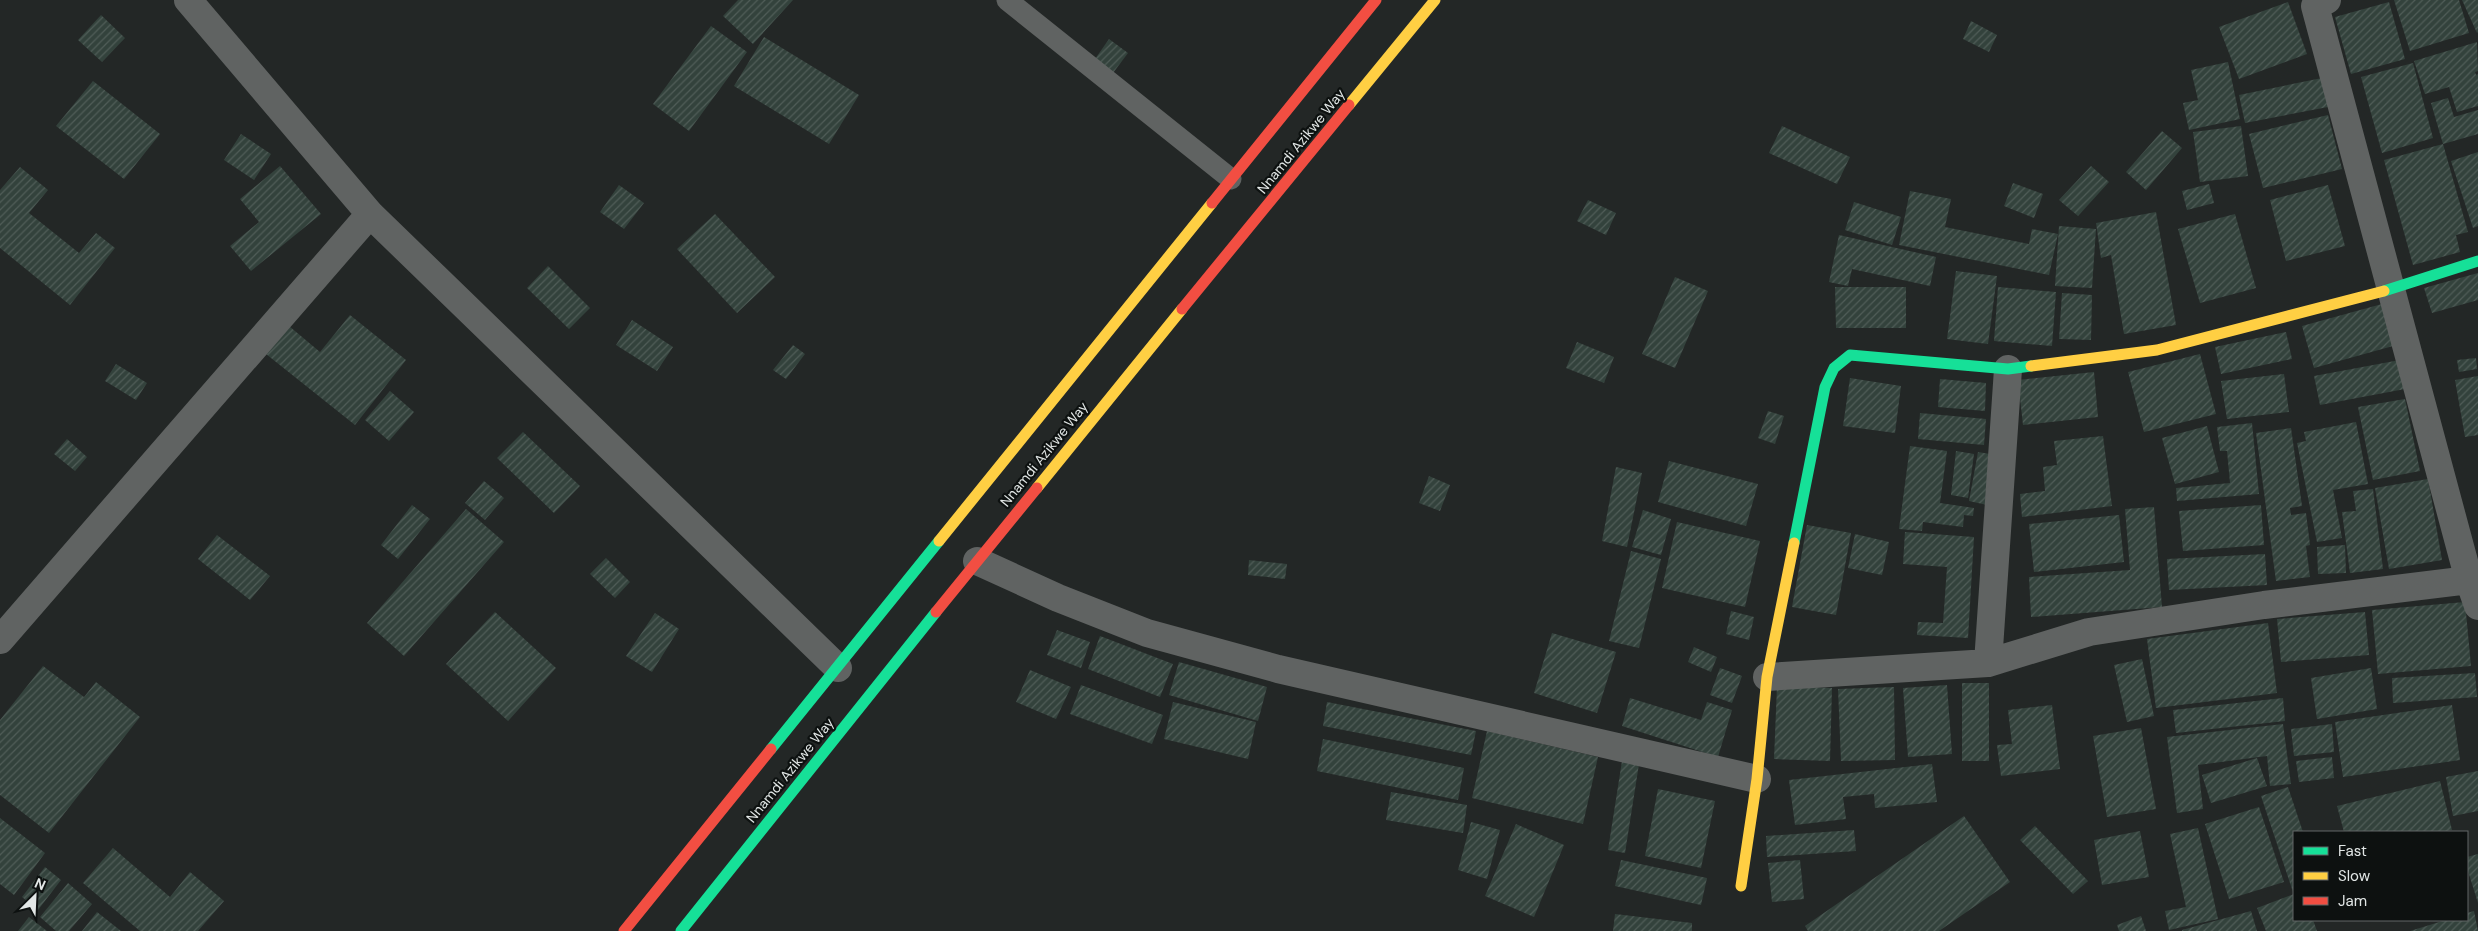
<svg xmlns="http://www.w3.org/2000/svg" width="2478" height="931" viewBox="0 0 2478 931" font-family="'DM Sans',sans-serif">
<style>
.building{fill:url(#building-hatch)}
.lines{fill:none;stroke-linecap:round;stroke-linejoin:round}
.lane{stroke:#606362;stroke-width:21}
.street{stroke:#606362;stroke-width:28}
.fast{stroke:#16e098;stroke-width:11}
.slow{stroke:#ffcf43;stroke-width:11}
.jam{stroke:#f24e42;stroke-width:11}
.labels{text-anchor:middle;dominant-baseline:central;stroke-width:4.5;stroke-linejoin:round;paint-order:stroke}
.street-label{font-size:14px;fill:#e2e7e6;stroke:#0d1110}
</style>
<defs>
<pattern id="building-hatch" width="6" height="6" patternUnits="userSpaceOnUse" patternTransform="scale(1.25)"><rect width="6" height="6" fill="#33423c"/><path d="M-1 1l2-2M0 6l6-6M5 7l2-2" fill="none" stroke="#505d58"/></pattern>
</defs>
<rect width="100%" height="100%" fill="#232726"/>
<path class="building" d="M738,0H793L753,44L723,16Z
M2394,0H2459L2469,33L2410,51Z
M2462,0H2478V32L2477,33Z
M2288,2L2307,54L2239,79L2219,27Z
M2389,2L2405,59L2351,74L2335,17Z
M101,15L125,38L102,62L78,40Z
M1971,21L1997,35L1989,52L1963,39Z
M711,26L747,52L689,131L653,104Z
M764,37L859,95L829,144L734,86Z
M1109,39L1128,53L1113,73L1095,59Z
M2477,42L2478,71L2475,72L2476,75L2478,74V106L2457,112L2449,87L2425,94L2414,61Z
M2228,62L2240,119L2189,130L2183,103L2198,100L2191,70Z
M2413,63L2433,138L2382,153L2361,77Z
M2322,78L2328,107L2245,123L2239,95Z
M93,81L160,134L124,179L56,126Z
M2448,98L2454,117L2478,110V134L2443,144L2431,103Z
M2328,115L2342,169L2263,188L2249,134Z
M1782,126L1850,157L1837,184L1769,153Z
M2241,126L2248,176L2200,182L2193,132Z
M2162,131L2182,148L2146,190L2126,172Z
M241,134L271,154L254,180L224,160Z
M2443,144L2468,232L2456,235L2460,252L2413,265L2384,160Z
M2478,152V226L2473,228L2451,161Z
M280,166L321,214L251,271L230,246L259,222L240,199Z
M2091,166L2109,182L2078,216L2059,200Z
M20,167L48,190L29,213L79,253L96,233L115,248L70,305L0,248V190Z
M2013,183L2043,194L2034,218L2004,206Z
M2209,184L2214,203L2187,210L2182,191Z
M619,185L644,203L624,229L600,212Z
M2328,185L2345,246L2286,261L2270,200Z
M1910,191L1951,199L1945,227L2029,244L2032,229L2058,234L2049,275L1899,245Z
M1588,200L1616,213L1606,235L1577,221Z
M1854,202L1901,217L1892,245L1845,230Z
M2156,212L2176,325L2124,334L2111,255L2101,258L2096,223Z
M715,214L775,277L737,313L677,249Z
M2235,214L2256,288L2200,303L2178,229Z
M2059,226L2096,229L2092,288L2055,286Z
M1839,235L1936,257L1930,286L1852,269L1848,286L1829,282Z
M548,266L590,308L569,329L527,288Z
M1956,271L1997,276L1988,344L1947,339Z
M2478,273V300L2432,313L2424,288Z
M1675,277L1708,291L1675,368L1642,354Z
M1835,287H1906V328H1836Z
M1998,287L2056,292L2052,346L1994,341Z
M2062,293L2092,295L2091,340L2059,339Z
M2382,304L2393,346L2314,368L2302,326Z
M350,315L406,360L355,425L266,354L289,326L320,352Z
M632,320L673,347L657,371L616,345Z
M2286,332L2292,359L2221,374L2215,347Z
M1577,342L1614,357L1604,383L1566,368Z
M793,345L805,354L786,379L773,370Z
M2200,354L2216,414L2144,432L2128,372Z
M2476,358L2477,369L2459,372L2457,360Z
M2400,360L2405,389L2320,405L2314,376Z
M116,364L147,383L136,400L105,381Z
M2094,372L2098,417L2023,425L2018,380Z
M2284,374L2289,412L2227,419L2221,381Z
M2478,376V435L2465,437L2455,380Z
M1850,378L1901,386L1895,433L1843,426Z
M1940,379L1986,383L1985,411L1938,407Z
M390,391L414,412L389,441L365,420Z
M2405,399L2420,471L2373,480L2358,407Z
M1768,411L1784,416L1775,444L1758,438Z
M1920,413L1986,419L1984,445L1918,439Z
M2356,422L2368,484L2333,490L2342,538L2317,542L2297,443L2306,441L2304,432Z
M2252,423L2259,494L2177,501L2176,488L2230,483L2227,451H2220L2217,427Z
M2207,426L2219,472L2175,484L2162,438Z
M2291,428L2302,506L2290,508L2291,515L2306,513L2310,545L2306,546L2310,577L2276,581L2256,433Z
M523,432L580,486L554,513L497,458Z
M2103,436L2112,506L2022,517L2020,494L2045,491L2043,467L2057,465L2054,441Z
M67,439L87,457L75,471L54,454Z
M1910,446L1947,451L1940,503L1974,508L1973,516L1964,515L1963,527L1923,522L1922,531L1899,529Z
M1956,451L1974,454L1968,498L1951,495Z
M1978,452L1996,455L1987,505L1969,501Z
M1669,461L1758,484L1746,526L1658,502Z
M1616,467L1642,473L1627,547L1602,541Z
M1429,476L1450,485L1440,511L1419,503Z
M2428,479L2442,560L2389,569L2375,488Z
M484,481L504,498L485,520L465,503Z
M2373,489L2383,569L2350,573L2342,512L2356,511L2353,491Z
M412,505L430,519L398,559L381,545Z
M2261,505L2264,545L2183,551L2179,511Z
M2154,507L2162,607L2031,617L2029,577L2130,570L2125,509Z
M466,509L504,542L404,656L367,623Z
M1643,510L1671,519L1661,555L1632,547Z
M2119,515L2124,562L2034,572L2029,524Z
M1677,522L1760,541L1745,607L1662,588Z
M1807,525L1851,533L1836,615L1792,607Z
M1905,532L1974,537L1968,638L1917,635L1918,622L1943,623L1947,567L1903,564Z
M1855,534L1889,542L1882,575L1848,568Z
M217,535L270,576L250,600L198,559Z
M2345,545L2346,573L2318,574L2317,547Z
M1631,551L1661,559L1639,648L1609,641Z
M2265,554L2267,585L2169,590L2167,559Z
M606,558L630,582L615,598L590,574Z
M1249,560L1287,564L1285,579L1248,575Z
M2465,602L2471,666L2378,674L2372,610Z
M1731,611L1754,617L1749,640L1726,634Z
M495,612L556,668L508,721L446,664Z
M2365,612L2369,655L2281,662L2277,619Z
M655,613L679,629L652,672L626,656Z
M2268,623L2277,693L2156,708L2147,639Z
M1057,630L1090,642L1081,668L1047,655Z
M1552,633L1616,652L1597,713L1534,693Z
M1100,636L1173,664L1160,697L1088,669Z
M1694,647L1717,657L1711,672L1688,662Z
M2142,659L2154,716L2127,722L2114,665Z
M1179,662L1267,687L1258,721L1169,695Z
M43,666L84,697L96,682L140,717L49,833L0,795V720Z
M1720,668L1742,676L1732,703L1710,695Z
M2371,668L2377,709L2317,719L2311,678Z
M1030,670L1071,687L1056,719L1016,702Z
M2475,673L2477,697L2393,703L2392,678Z
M1962,683H1989V761H1962Z
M1081,685L1163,715L1152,744L1070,714Z
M1947,685L1952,754L1908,757L1903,688Z
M1777,686L1832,688L1830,761L1774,759Z
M1894,687L1895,760L1841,761L1838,689Z
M1630,698L1701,720L1707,702L1732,710L1718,757L1622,726Z
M2283,698L2285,721L2176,733L2173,710Z
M1173,702L1256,722L1248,759L1164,739Z
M1327,702L1476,731L1471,755L1323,726Z
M2052,705L2060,769L2001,776L1997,745L2012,744L2008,710Z
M2452,705L2460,760L2343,777L2335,722Z
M2283,724L2291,784L2270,786L2267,756L2198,765L2203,809L2177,813L2167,737Z
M2332,724L2334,752L2294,756L2291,729Z
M2141,728L2156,809L2107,817L2093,736Z
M1487,731L1598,757L1583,824L1472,798Z
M1323,739L1464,768L1458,800L1317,771Z
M2332,757L2334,778L2299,782L2296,761Z
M2257,758L2267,786L2211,803L2202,775Z
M1622,761L1639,764L1625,853L1608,850Z
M1932,764L1937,802L1875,808L1874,794L1843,797L1846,819L1795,825L1789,780Z
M2478,771V811L2453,816L2446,777Z
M2440,781L2452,830L2441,832H2344L2337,806Z
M2288,787L2303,832H2294L2293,892L2261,796Z
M1658,789L1715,801L1701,868L1645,856Z
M1391,792L1467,805L1463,833L1386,820Z
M2259,807L2284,882L2229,899L2205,824Z
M1964,816L2010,882L1939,931H1808L1805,926Z
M0,818L45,853L14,895L0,884Z
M1471,822L1500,830L1487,879L1458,870Z
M1516,824L1564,845L1534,917L1485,896Z
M2035,826L2088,881L2073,894L2020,840Z
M2198,828L2218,919L2169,930L2165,911L2186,907L2170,834Z
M1854,830L1856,851L1767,857L1766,836Z
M2140,831L2149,877L2102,885L2094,840Z
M113,848L170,897L190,872L224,901L198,931H140L83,883Z
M2478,854V903L2467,868V857Z
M1621,860L1707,878L1701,905L1615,886Z
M1800,860L1804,899L1772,902L1768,863Z
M45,867L61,880L38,910L22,897Z
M68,883L92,904L69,931H56L40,917Z
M2294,894V920H2313L2317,931H2266L2257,908Z
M2251,911L2257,931H2182V930Z
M2474,911L2478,931H2410L2446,920H2467V913Z
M97,912L121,931H82Z
M1615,914L1692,923V931H1613Z
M2141,916L2146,931H2119L2117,925Z
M29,917L47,931H18Z"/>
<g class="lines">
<path class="lane" d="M1007,0L1231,179"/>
<path class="street" d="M188,0L370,214L838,668
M2327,0L2315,6L2469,580L2478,606
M977,561L1058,598L1147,633L1278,669L1757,779
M0,640L370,214
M1988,663L2008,369
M1767,677L1988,663L2089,632L2264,605L2469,580L2478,577"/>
<path class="fast" d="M2384,291L2478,261
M1794,543L1825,387L1834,368L1850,355L2008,369L2031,366
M771,749L939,541
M681,931L936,612"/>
<path class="slow" d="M1349,105L1435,0
M2031,366L2157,350L2384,291
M1037,488L1182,309
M939,541L1212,203
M1741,886L1757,779L1767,677L1794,543"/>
<path class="jam" d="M1212,203L1376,0
M1182,309L1349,105
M936,612L1037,488
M624,931L771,749"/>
</g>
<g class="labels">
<g class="street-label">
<text transform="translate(1301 141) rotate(-51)">Nnamdi Azikwe Way</text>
<text transform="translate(1044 454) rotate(-51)">Nnamdi Azikwe Way</text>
<text transform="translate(790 770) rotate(-51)">Nnamdi Azikwe Way</text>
</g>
</g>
<rect x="2293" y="831" width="175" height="90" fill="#0d1110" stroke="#626766"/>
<rect x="2303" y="847" width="25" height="8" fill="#16e098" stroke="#626766"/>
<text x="2338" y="856" font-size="15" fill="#e2e7e6">Fast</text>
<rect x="2303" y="872" width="25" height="8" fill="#ffcf43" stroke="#626766"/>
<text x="2338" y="881" font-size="15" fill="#e2e7e6">Slow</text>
<rect x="2303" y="897" width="25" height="8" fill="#f24e42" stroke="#626766"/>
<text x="2338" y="906" font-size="15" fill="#e2e7e6">Jam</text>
<g transform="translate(35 896) rotate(24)" stroke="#0d1110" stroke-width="4" paint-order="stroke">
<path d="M0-4L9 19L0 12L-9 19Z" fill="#e2e7e6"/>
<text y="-8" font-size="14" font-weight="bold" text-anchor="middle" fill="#e2e7e6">N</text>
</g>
</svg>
